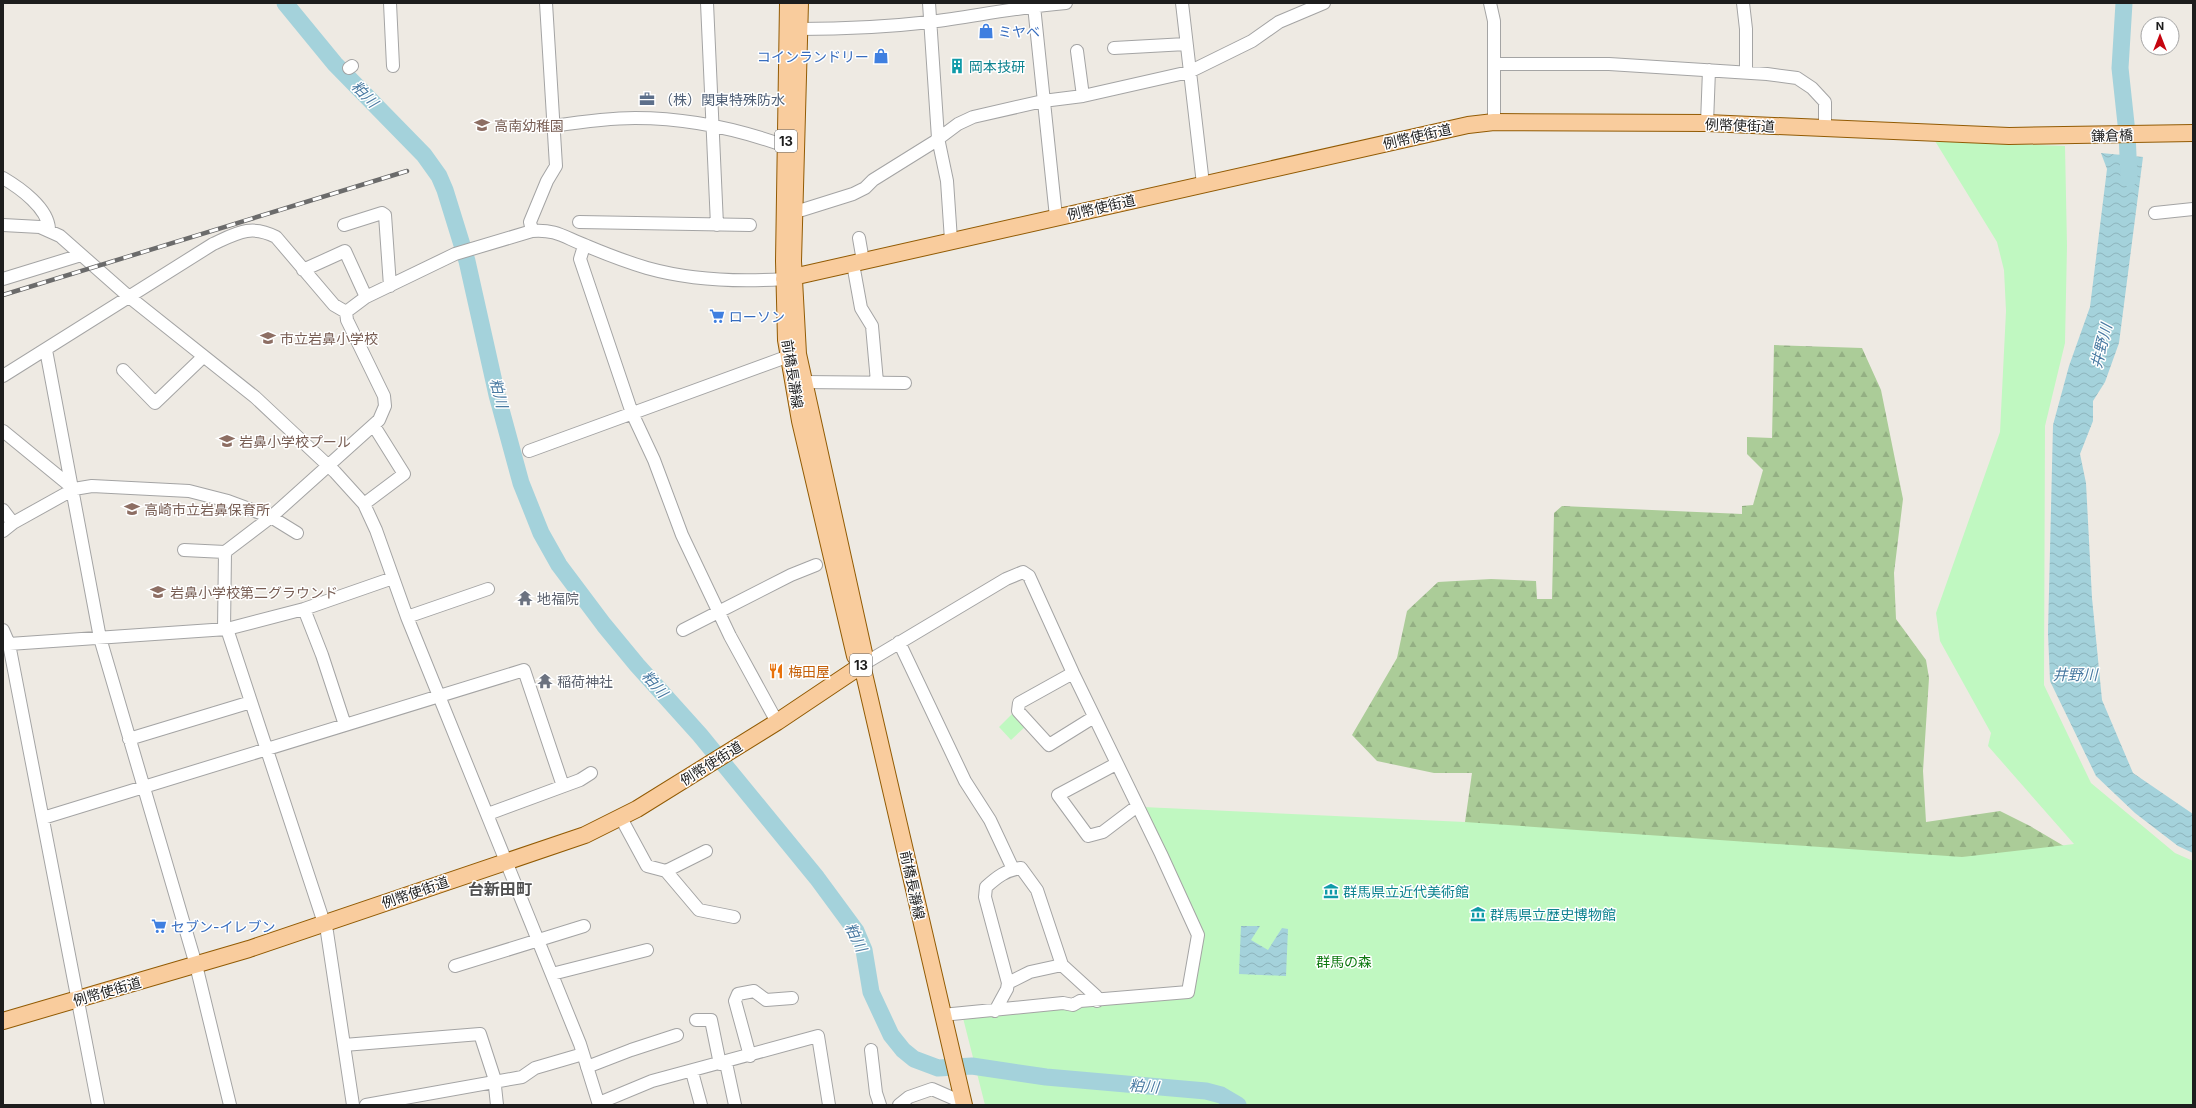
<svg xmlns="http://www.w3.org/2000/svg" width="2196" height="1108" viewBox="0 0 2196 1108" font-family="Inter,'Noto Sans JP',sans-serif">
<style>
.forest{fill:url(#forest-firs)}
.park{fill:#c0f8c1}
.water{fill:url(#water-waves)}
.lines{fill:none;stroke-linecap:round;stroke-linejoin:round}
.river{stroke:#a4d2db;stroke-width:17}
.minor-casing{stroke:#a4a4a4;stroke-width:14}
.major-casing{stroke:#925b04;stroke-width:18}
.minor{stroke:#fff;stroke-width:12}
.major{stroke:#f9cc9d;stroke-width:16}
.rail-casing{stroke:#6b6b6b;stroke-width:4.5}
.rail{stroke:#fff;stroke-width:3;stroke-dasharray:9;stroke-linecap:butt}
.labels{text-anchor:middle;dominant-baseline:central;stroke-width:3;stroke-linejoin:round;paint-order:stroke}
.shield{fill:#fff;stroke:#616161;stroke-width:1}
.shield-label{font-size:13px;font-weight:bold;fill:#1d1d1d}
.shop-label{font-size:14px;fill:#366cbe;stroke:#fff;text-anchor:start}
.culture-label{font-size:14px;fill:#0d838f;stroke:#fff;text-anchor:start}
.service-label{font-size:14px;fill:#4e5e75;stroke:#fff;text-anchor:start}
.education-label{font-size:14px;fill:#785e54;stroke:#fff;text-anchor:start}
.street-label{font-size:14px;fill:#1d1d1d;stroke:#fff}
.worship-label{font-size:14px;fill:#5b616d;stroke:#fff;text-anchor:start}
.food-label{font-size:14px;fill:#c56008;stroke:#fff;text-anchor:start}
.park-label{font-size:14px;fill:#0e7810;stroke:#fff}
.water-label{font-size:15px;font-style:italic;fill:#497aa2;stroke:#fff}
.quarter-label{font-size:16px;font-weight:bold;fill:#505050;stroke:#fff}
</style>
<defs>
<pattern id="forest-firs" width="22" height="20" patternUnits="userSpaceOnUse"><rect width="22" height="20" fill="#abcc98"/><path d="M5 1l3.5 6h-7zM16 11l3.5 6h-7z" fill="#93af83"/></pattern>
<pattern id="water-waves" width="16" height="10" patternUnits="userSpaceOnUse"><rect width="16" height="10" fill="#a4d2db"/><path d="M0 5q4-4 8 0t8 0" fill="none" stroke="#8db4bc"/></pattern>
</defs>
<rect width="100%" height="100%" fill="#eeeae3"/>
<path class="forest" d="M1774,345L1862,348L1881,390L1903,499L1894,573L1896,619L1926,660L1929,678L1923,771L1926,822L2000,811L2030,826L2069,849L2193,1105L1466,842L1465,822L1472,773H1434L1377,761L1352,735L1397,658L1407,611L1438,582L1491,579L1536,581L1537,599H1552L1554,513L1562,506L1742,514V506L1753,505L1763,470L1747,454V437L1772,438Z"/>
<path class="park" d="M1935,141L2065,146L2067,246L2065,343L2045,426L2044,685L2091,783L2175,853L2193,861V1105H985L963,1018L1191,997L1202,934L1143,807L1465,822L1962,857L2074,844L1988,746L1991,733L1940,641L1936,613L2000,432L2006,311L2004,270L1997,242Z
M1014,712L1026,726L1011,740L999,727Z"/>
<path class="water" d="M2101,153L2143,157L2119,343L2105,382L2093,401V421L2080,454L2086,483L2092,598L2102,700L2133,773L2193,814V853L2178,846L2135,813L2096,776L2050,681L2048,633L2053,425L2069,366L2090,307L2107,169Z
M1241,926H1260L1251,940L1268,950L1282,928L1288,929L1286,976L1239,974Z"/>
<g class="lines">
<path class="river" d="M285,3L335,64L424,155L439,176L445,190L467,261L497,395L521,483L541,533L559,565L604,625L637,665L700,735L817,878L856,931L864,950L871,992L891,1035L903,1050L914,1059L938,1068L972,1066L1046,1077L1206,1091L1221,1095L1238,1105
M2124,3L2120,68L2127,133L2129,178"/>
<g class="minor-casing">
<path id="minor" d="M390,3L393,66
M707,3L717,225
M929,3L938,138L947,181L951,240
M1182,3L1203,184
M1490,3L1494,21V122
M1743,3L1746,29V72
M1034,6L1056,217
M799,29C843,29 887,27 930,22C975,16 1020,7 1066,3
M1114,48L1186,44
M1077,51L1083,96
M1494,64H1609L1767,74L1797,78L1812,88L1825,102V128
M349,68L352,66
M1707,123L1709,70
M553,126C580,122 607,118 635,118C686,118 738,129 785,146
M3,178C20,188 48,208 49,229
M795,208L802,210L853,194L865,188L873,180L934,142L958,124L973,117L1043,101L1083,96L1189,72L1252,41L1279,22L1324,3
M2155,213L2193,209
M579,222L750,225
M3,225L40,227L60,236L128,296L255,397L335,472L364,504L376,530L407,617L580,1044L599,1105
M344,225L382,213L385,215L390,286
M532,231L530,222L547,181L556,166L546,3
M859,238L863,261
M584,246L580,259L632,413L654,460L682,535L730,636L777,722
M853,264L861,308L872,326L877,382
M303,270L345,251L366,297
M3,279L81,255
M46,350L100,638L196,965L230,1105
M123,370L155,403L203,357
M3,376L213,244C237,233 251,224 276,237L334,305L346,312
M803,382L905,383
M3,431L74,489
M529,451L789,356
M364,504L404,474L374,426
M3,510L13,523
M3,531L13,523L74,489L92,486L189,491L228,501L271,517L297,533
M184,550L225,552
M304,609L322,655L345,725
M407,617L488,589
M224,629L225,552L271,517L379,420L385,406L384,396L347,320L346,312L366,297L455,254L532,231C557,229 565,238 587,246C606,254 627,262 647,268C690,280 740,282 784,279
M227,629L304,609L393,578
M3,630L9,644L98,1105
M683,630L791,575L816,565
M899,642L965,781L990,820L1013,869
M9,644L227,629L327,932L353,1105
M862,665L1006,579L1023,572L1029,576L1073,673L1161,854L1198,935L1188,992L1080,1001L1073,1005L1063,1003L942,1015
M1073,673L1019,703L1018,711L1049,745L1094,717
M129,739L251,702
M1116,764L1058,795L1088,836L1103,832L1136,807
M488,814L580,780L591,773
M43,818L524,670L563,786
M621,818L647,866L666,871L699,910L734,917
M666,871L706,851
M455,966L584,926
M552,974L647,950
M1008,983L1030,972L1062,965
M995,1011L1007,989L1008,983L985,897L986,887C997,877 1006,870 1021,868L1037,890L1062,965L1096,996L1097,1001
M696,1020H711L720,1064
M344,1045L480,1034L494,1077L497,1105
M871,1050L876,1093L880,1105
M750,1056L735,1001L738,994L754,991L766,1000L792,998
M726,1063L735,1105
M587,1067L631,1050L677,1035
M692,1072L701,1105
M599,1103L652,1081L818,1036L829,1105
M366,1105L522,1077L535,1068L583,1054
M899,1105L909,1097L932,1089L964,1103"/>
</g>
<g class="major-casing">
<path id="major" d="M788,3L784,261L786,340L800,421L855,656L862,665L864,653L798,354L793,261L800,3
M784,279L1468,125L1494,122L1707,123L2009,136L2193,133
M3,1021L249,949L585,835L637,809L777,722L862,665L964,1105"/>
</g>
<use href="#minor" class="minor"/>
<use href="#major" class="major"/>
<g class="rail-casing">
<path id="rail" d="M3,295L407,171"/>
</g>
<use href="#rail" class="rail"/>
</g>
<defs>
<g id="shop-bare" transform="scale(1.2)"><path d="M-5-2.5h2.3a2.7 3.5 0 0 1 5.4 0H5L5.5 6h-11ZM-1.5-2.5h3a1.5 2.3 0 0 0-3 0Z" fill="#3f7fe0" stroke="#fff" stroke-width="2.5" paint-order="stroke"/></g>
<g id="building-bare" transform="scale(1.2)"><path d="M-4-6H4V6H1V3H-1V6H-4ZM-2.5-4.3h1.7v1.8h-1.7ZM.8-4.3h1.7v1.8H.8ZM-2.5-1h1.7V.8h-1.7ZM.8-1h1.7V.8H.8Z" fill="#0f9aa8" stroke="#fff" stroke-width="2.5" paint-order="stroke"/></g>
<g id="office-bare" transform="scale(1.2)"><path d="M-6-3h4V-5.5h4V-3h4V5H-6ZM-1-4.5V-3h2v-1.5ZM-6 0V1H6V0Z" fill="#5c6f8a" stroke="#fff" stroke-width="2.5" paint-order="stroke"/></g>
<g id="school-bare" transform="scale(1.2)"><path d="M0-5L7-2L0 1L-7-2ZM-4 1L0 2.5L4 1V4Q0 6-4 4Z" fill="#8d6e63" stroke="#fff" stroke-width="2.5" paint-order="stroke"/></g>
<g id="supermarket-bare" transform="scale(1.2)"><path d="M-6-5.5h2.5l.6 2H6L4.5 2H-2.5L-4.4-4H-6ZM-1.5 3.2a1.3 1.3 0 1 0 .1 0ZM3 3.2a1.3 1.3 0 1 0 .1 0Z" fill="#3f7fe0" stroke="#fff" stroke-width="2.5" paint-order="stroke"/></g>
<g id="temple-bare" transform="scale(1.2)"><path d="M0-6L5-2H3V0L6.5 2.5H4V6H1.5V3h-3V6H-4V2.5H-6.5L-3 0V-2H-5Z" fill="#6b7280" stroke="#fff" stroke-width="2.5" paint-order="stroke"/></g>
<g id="restaurant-bare" transform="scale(1.2)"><path d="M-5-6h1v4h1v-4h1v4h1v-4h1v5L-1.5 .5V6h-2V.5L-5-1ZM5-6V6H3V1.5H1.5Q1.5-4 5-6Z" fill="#e8710a" stroke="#fff" stroke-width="2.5" paint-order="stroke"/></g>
<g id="museum-bare" transform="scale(1.2)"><path d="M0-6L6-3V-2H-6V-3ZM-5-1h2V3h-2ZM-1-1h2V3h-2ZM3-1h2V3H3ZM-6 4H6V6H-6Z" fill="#0f9aa8" stroke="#fff" stroke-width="2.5" paint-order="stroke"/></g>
</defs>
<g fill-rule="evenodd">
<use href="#shop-bare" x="986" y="31"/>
<use href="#shop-bare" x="881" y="56"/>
<use href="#building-bare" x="957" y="66"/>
<use href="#office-bare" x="647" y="99"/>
<use href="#school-bare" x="482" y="125"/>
<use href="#supermarket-bare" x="717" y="316"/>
<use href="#school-bare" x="268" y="338"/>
<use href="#school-bare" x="227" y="441"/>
<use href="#school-bare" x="132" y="509"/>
<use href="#school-bare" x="158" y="592"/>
<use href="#temple-bare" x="525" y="598"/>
<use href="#restaurant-bare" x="776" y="671"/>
<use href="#temple-bare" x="545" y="681"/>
<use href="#museum-bare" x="1331" y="891"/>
<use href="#museum-bare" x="1478" y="914"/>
<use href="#supermarket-bare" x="159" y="926"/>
</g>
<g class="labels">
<g class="shield">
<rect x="775" y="130" width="22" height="22" rx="3"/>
<rect x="850" y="654" width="22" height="22" rx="3"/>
</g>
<g class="shield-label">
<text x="786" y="141">13</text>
<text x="861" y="665">13</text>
</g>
<g class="shop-label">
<text x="998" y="31">ミヤベ</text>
<text x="869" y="56" text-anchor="end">コインランドリー</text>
<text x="729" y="316">ローソン</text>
<text x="171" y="926">セブン-イレブン</text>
</g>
<g class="culture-label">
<text x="969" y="66">岡本技研</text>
<text x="1343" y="891">群馬県立近代美術館</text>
<text x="1490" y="914">群馬県立歴史博物館</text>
</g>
<g class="service-label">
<text x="659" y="99">（株）関東特殊防水</text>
</g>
<g class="education-label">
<text x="494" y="125">高南幼稚園</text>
<text x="280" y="338">市立岩鼻小学校</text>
<text x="239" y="441">岩鼻小学校プール</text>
<text x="144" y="509">高崎市立岩鼻保育所</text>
<text x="170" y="592">岩鼻小学校第二グラウンド</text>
</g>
<g class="street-label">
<text transform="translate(1740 125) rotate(2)">例幣使街道</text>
<text transform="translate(2112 135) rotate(-2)">鎌倉橋</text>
<text transform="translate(1417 136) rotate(-13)">例幣使街道</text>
<text transform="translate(1101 207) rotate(-13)">例幣使街道</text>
<text transform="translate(793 374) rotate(81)">前橋長瀞線</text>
<text transform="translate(711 763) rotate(-32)">例幣使街道</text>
<text transform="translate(913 885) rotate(78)">前橋長瀞線</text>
<text transform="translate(415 892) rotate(-19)">例幣使街道</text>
<text transform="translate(107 991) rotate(-16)">例幣使街道</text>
</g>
<g class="worship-label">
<text x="537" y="598">地福院</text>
<text x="557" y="681">稲荷神社</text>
</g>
<g class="food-label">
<text x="788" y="671">梅田屋</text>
</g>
<g class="park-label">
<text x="1344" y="961">群馬の森</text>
</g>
<g class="water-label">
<text transform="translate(365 94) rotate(46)">粕川</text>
<text transform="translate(2101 346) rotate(-76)">井野川</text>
<text transform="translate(499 393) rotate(76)">粕川</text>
<text x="2075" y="674">井野川</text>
<text transform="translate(655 684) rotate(49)">粕川</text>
<text transform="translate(856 937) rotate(64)">粕川</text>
<text transform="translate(1144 1086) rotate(5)">粕川</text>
</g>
<g class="quarter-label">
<text x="500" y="889">台新田町</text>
</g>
</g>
<rect width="2196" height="1108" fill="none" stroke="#1d1d1d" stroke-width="8"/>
<g transform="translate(2160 36)"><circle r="19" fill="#ffffff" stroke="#a5a5a5"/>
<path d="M0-3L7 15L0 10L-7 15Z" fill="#c50510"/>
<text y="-6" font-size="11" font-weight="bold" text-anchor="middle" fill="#1d1d1d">N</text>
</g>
</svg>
